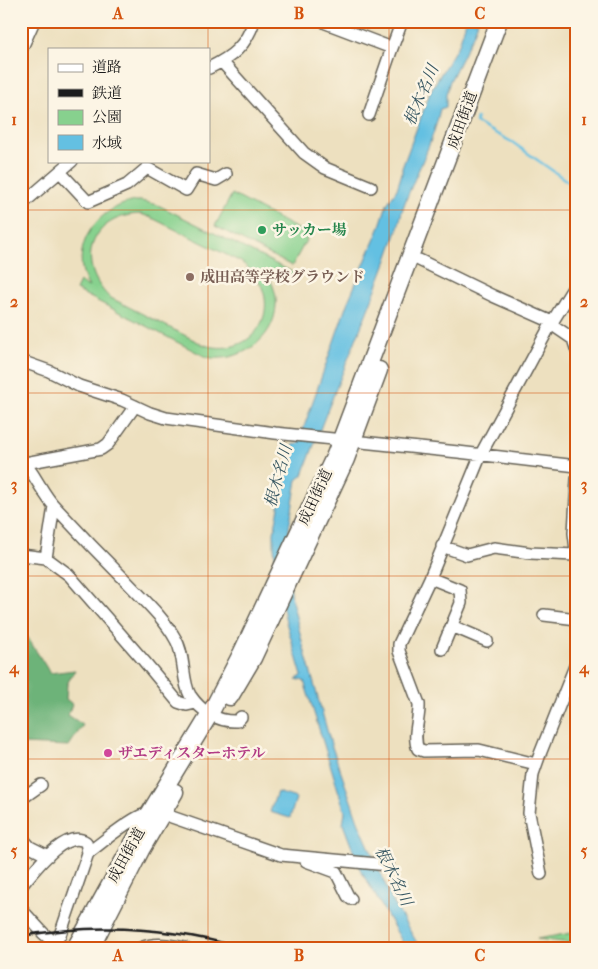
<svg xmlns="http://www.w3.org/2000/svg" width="598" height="969" viewBox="0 0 598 969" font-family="'IM FELL French Canon','Noto Serif JP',serif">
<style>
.green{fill:#87d18e;stroke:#527655;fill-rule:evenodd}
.forest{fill:#6db379;stroke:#44684a}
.water{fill:#64c0e2;stroke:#406e7f}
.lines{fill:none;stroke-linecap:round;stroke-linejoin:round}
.stream{stroke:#64c0e2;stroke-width:2.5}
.minor-casing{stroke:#656155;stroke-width:14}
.highway-casing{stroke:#656155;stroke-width:19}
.minor{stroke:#fff;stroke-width:11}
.highway{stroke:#fff;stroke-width:16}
.rail{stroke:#1c1c1c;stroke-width:2.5}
.grid{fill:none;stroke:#d4530e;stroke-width:1;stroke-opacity:0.55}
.leisure-dot{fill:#2e9e5b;stroke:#fcf5e5;stroke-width:2}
.education-dot{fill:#8d6e63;stroke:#fcf5e5;stroke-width:2}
.hotel-dot{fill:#d1479c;stroke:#fcf5e5;stroke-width:2}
.labels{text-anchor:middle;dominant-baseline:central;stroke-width:5;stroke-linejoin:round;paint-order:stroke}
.street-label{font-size:15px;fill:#1c1c1c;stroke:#fcf5e5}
.leisure-label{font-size:15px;font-weight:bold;fill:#27864d;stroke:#fcf5e5;text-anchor:start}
.education-label{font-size:15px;font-weight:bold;fill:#785e54;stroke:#fcf5e5;text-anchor:start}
.hotel-label{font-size:15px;font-weight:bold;fill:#b23c85;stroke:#fcf5e5;text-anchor:start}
.water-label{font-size:16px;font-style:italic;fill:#355561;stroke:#fcf5e5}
.neatline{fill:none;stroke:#d4530e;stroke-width:2}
.grid-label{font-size:16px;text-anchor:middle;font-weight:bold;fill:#d4530e}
</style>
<rect width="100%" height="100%" fill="#fcf5e5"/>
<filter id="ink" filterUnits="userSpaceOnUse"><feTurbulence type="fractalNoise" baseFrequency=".02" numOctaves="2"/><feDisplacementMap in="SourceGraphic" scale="10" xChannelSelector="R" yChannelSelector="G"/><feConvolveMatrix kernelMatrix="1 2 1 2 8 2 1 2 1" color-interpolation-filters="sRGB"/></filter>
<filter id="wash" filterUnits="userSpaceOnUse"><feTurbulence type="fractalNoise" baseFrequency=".0096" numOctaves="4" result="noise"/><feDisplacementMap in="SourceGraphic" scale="20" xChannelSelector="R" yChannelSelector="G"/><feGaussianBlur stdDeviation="1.12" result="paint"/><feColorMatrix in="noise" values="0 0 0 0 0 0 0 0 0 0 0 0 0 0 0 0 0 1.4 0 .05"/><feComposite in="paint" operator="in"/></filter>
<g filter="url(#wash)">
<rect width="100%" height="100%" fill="#ede0bf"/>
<path class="green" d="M232,194L309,235L292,266L215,226Z
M135,201H141L158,205L294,273L289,284L268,275C273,285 277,294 276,305C275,340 238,364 206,357L76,290L80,282L89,287C67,250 95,208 135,201ZM141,214L152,218L241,262C290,297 259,361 204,345L109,297C74,262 91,215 141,214Z
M577,932V948H571V943L537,939Z"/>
<path class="forest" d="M23,630L50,673L75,670L67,684L66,699L72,704L68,715L83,725L69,746L21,744V632Z"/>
<path class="water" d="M466,21H478L474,33L450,81L446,94V107L440,109C433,143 416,173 404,205C401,213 400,222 397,231C369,314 332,393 303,475L297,480L289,528V573L292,601L303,645L331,744L358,821L392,900L420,948H406L360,869L343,824L345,812L304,681L296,679L302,676L286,622L278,585L274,547V532L286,473L294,450L292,445L298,444L347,304L379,229L387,204L397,189L402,173V168L431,90L459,44Z
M277,792L296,798L290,818L270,812Z"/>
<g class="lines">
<path class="stream" d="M477,118L476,123L512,142L577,188"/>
</g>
</g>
<g filter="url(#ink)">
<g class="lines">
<g class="minor-casing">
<path id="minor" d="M327,21L326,23L392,48L369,115
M392,48L402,21
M21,50L34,21
M222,62L304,153L325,168L371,187
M209,68C232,57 246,46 254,21
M60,172L88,202L127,185L147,168L186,190L196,174L216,180L226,174
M21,205L72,161
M419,260L493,296L552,322
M577,282L551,324L573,339L577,351
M21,361L49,371L79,386L122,400L150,413L166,418L275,433L458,452L577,466
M21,459C35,473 42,494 56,508C79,533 103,558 127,582C144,600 164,618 176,640C185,655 182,682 190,695C201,711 217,722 237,721L241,717
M25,463L101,449L108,444L135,406
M577,479L574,533L577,558
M442,546L467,555L494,548L530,553L575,555
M21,555L46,558L69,575L144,661L178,702L187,705L196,703
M46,558L54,506
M430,578L460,590L461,603L442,649
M544,615L577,619
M452,626L487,641
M536,764L479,750L424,751L418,749C412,736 420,718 419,704L399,651V644L430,578L481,454L551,324
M21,799L41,785
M21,837L30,847L48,856
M88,853C100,844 131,818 143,815C150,813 159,814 166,815L281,855L388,865
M306,861L336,872L348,896L351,899
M541,874L529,813L533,774L540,754L577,661
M21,886C33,872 65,828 86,842L88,853L60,935L54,944
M21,909L43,933L59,947
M141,948C155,942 170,945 185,948"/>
</g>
<g class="highway-casing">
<path id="highway" d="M230,697L253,658L346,459L379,370
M75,948L149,814L210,714L242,652L335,455L499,21
M91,948L141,850L175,792"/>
</g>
<use href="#minor" class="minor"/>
<use href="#highway" class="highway"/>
<path class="rail" d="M21,936C95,923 170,927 242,948"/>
</g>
</g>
<path class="grid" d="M208,21V49M389,21V948M208,161V948M21,210H577M21,393H577M21,576H577M21,759H577"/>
<circle class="leisure-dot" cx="262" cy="230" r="5"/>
<circle class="education-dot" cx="190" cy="277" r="5"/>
<circle class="hotel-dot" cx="108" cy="753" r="5"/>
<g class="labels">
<g class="street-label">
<text transform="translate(462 120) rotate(-70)">成田街道</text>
<text transform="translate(315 497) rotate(-65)">成田街道</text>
<text transform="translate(126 855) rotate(-61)">成田街道</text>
</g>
<g class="leisure-label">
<text x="272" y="230">サッカー場</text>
</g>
<g class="education-label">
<text x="200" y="277">成田高等学校グラウンド</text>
</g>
<g class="hotel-label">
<text x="118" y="753">ザエディスターホテル</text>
</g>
<g class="water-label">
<text transform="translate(421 95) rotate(-67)">根木名川</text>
<text transform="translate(278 476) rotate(-75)">根木名川</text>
<text transform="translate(394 876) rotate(64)">根木名川</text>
</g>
</g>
<rect width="598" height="969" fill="none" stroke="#fcf5e5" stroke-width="55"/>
<rect x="48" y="48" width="162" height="115" fill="#fcf5e5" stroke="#a29e95"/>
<rect x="58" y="64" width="25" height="8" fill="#ffffff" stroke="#a29e95"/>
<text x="92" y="72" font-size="15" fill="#1c1c1c">道路</text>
<rect x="58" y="89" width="25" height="8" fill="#1c1c1c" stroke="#a29e95"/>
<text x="92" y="98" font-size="15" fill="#1c1c1c">鉄道</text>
<rect x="58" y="110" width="25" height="15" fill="#87d18e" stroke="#a29e95"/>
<text x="92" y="122" font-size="15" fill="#1c1c1c">公園</text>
<rect x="58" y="135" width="25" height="15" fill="#64c0e2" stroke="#a29e95"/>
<text x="92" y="148" font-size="15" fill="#1c1c1c">水域</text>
<rect x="28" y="28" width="542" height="914" class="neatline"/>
<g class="grid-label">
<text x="118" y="19">A</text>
<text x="299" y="19">B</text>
<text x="480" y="19">C</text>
<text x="14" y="125">1</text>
<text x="584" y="125">1</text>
<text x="14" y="307">2</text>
<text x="584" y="307">2</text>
<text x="14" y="490">3</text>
<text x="584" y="490">3</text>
<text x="14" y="673">4</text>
<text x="584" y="673">4</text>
<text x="14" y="856">5</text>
<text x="584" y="856">5</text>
<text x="118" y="961">A</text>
<text x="299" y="961">B</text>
<text x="480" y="961">C</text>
</g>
</svg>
